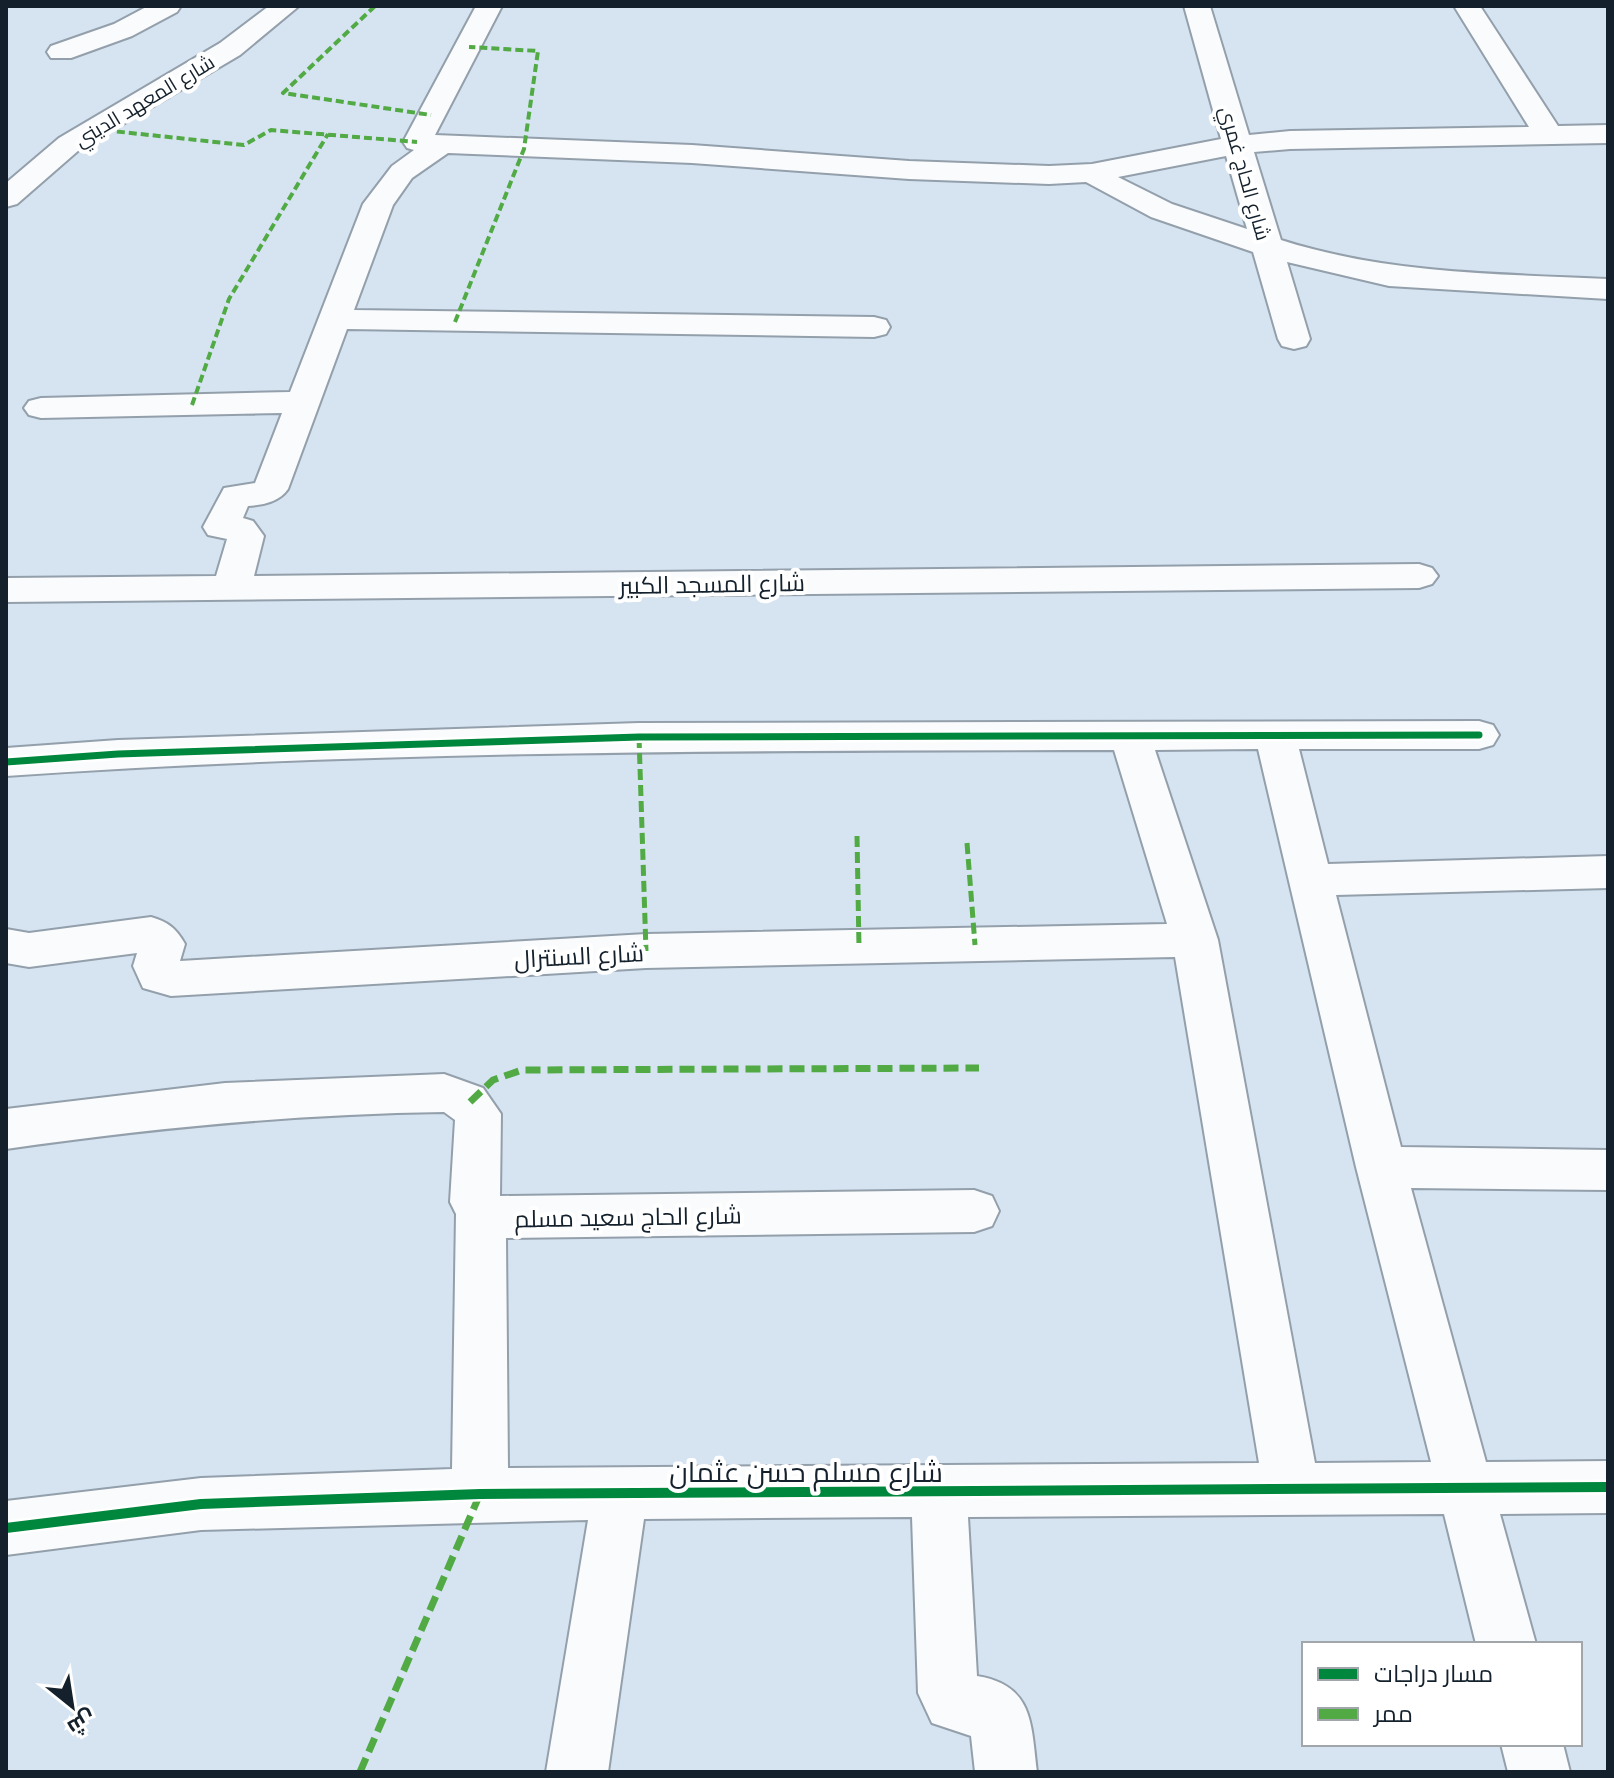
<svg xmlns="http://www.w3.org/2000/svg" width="1614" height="1778" viewBox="0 0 1614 1778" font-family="'Golos Text',Cairo,sans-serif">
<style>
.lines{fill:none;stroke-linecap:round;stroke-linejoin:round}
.minor-casing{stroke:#939faa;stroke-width:4}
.minor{fill:#f9fbfd;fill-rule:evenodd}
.quiet-far2{stroke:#51aa44;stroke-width:4;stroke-dasharray:8 4;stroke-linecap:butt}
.quiet-far1{stroke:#51aa44;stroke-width:5;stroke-dasharray:11 5;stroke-linecap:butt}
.quiet{stroke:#51aa44;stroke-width:7;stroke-dasharray:15 7;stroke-linecap:butt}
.cycleway-far1-casing{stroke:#fff;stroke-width:12}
.cycleway-casing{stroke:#fff;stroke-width:15}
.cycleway-far1{stroke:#00873e;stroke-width:7}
.cycleway{stroke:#00873e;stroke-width:10}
.labels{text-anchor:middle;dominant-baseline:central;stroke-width:8;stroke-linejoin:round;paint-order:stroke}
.far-street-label{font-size:20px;fill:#14212c;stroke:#fff}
.street-label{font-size:24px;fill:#14212c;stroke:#fff}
.near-street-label{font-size:28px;fill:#14212c;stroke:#fff}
</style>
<rect width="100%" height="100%" fill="#d6e4f2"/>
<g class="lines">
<g class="minor-casing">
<path id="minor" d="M148,6H181L177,12L132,36L71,58H51L47,52L51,46L114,24Z
M269,6H299L240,55L79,150L17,204L6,207V183L59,138L220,43Z
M476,6H502L435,135L692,145L909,161L1049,166L1092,164L1221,139L1184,6H1210L1249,135L1290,131L1529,127L1454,6H1480L1558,126L1608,125V143L1290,149L1254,152L1281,240C1388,274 1497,274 1608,279V299L1389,286L1287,262L1310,339L1306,346L1294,349L1282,346L1278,339L1253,252L1151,217L1086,182L1049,184L909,179L692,163L448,153L412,178L393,205L354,310L874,317L886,320L890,327L886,334L874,337L347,329L288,489C279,502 263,505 248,506L243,518L253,521L264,536L254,576L1419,564L1432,568L1438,576L1432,584L1419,588L6,602V578L216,576L227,539L208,535L203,527L224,488L255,483L282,413L41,418L29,415L24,408L29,401L41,398L290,392L363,204L392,166L414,150L407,148L403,142ZM1226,156L1247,229L1172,204L1118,177Z
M1479,721L1493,725L1499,735L1493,745L1479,749H1299L1328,864L1608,856V888L1336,895L1401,1147L1608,1150V1190L1411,1188L1486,1462L1608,1461V1513L1500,1514L1536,1644H1476L1444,1514L968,1517L977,1676C1034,1685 1031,1725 1037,1772H975L971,1736L932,1723L918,1693L912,1517L644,1519L608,1772H546L588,1520L201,1530L6,1555V1501L201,1478L452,1469L456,1214L450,1202L455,1120L444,1112C297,1114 152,1128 6,1149V1109L225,1083L444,1074L483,1088L501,1114L500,1196L974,1190L992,1196L999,1211L992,1226L974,1232L506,1238L508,1468L1259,1463L1175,957L646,968L171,996L143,988L133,966L137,953L29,967L6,963V929L29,933L151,917C168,922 176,928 185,944L180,961L646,934L1167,924L1114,750C745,751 374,750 6,776V748L118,740L639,723ZM1258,749L1356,1167L1431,1462L1315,1463L1218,940L1155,750Z
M1501,1744H1563L1570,1772H1508Z"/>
</g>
<use href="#minor" class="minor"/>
<path class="quiet-far2" d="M375,6L283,93L431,115
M93,129L244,145L271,130L417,142
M455,322L524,149L538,51L469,47
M192,405L229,299L328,134"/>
<path class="quiet-far1" d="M639,737L646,951
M857,836L859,947
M967,843L975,945"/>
<path class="quiet" d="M470,1102L493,1080L522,1070L979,1068
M360,1772L480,1494"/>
<g class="cycleway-far1-casing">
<path id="cycleway-far1" d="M6,762L118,754L639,737L1479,735"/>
</g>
<g class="cycleway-casing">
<path id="cycleway" d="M6,1528L201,1504L480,1494L1608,1487"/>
</g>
<use href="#cycleway-far1" class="cycleway-far1"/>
<use href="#cycleway" class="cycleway"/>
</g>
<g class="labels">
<g class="far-street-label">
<text transform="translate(144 100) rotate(-31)">شارع المعهد الديني</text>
<text transform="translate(1246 173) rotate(74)">شارع الحاج غمري</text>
</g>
<g class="street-label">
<text transform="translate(712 583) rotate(-1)">شارع المسجد الكبير</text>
<text transform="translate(579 955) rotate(-3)">شارع السنترال</text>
<text transform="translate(628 1216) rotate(-1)">شارع الحاج سعيد مسلم</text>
</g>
<g class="near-street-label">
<text x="806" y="1471">شارع مسلم حسن عثمان</text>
</g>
</g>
<rect width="1614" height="1778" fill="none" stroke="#14212c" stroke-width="16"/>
<rect x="1302" y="1642" width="280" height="104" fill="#ffffff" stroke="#a1a6ab" stroke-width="2"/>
<rect x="1318" y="1668" width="40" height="12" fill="#00873e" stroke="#a1a6ab" stroke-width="2"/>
<text x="1374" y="1682" font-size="24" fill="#14212c">مسار دراجات</text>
<rect x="1318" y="1708" width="40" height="12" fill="#51aa44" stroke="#a1a6ab" stroke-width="2"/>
<text x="1374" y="1722" font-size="24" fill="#14212c">ممر</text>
<g transform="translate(72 1706) rotate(150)" stroke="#ffffff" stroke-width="6" paint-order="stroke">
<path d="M0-6L14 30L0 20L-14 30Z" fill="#14212c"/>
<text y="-12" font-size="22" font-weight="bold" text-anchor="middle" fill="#14212c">ش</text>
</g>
</svg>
